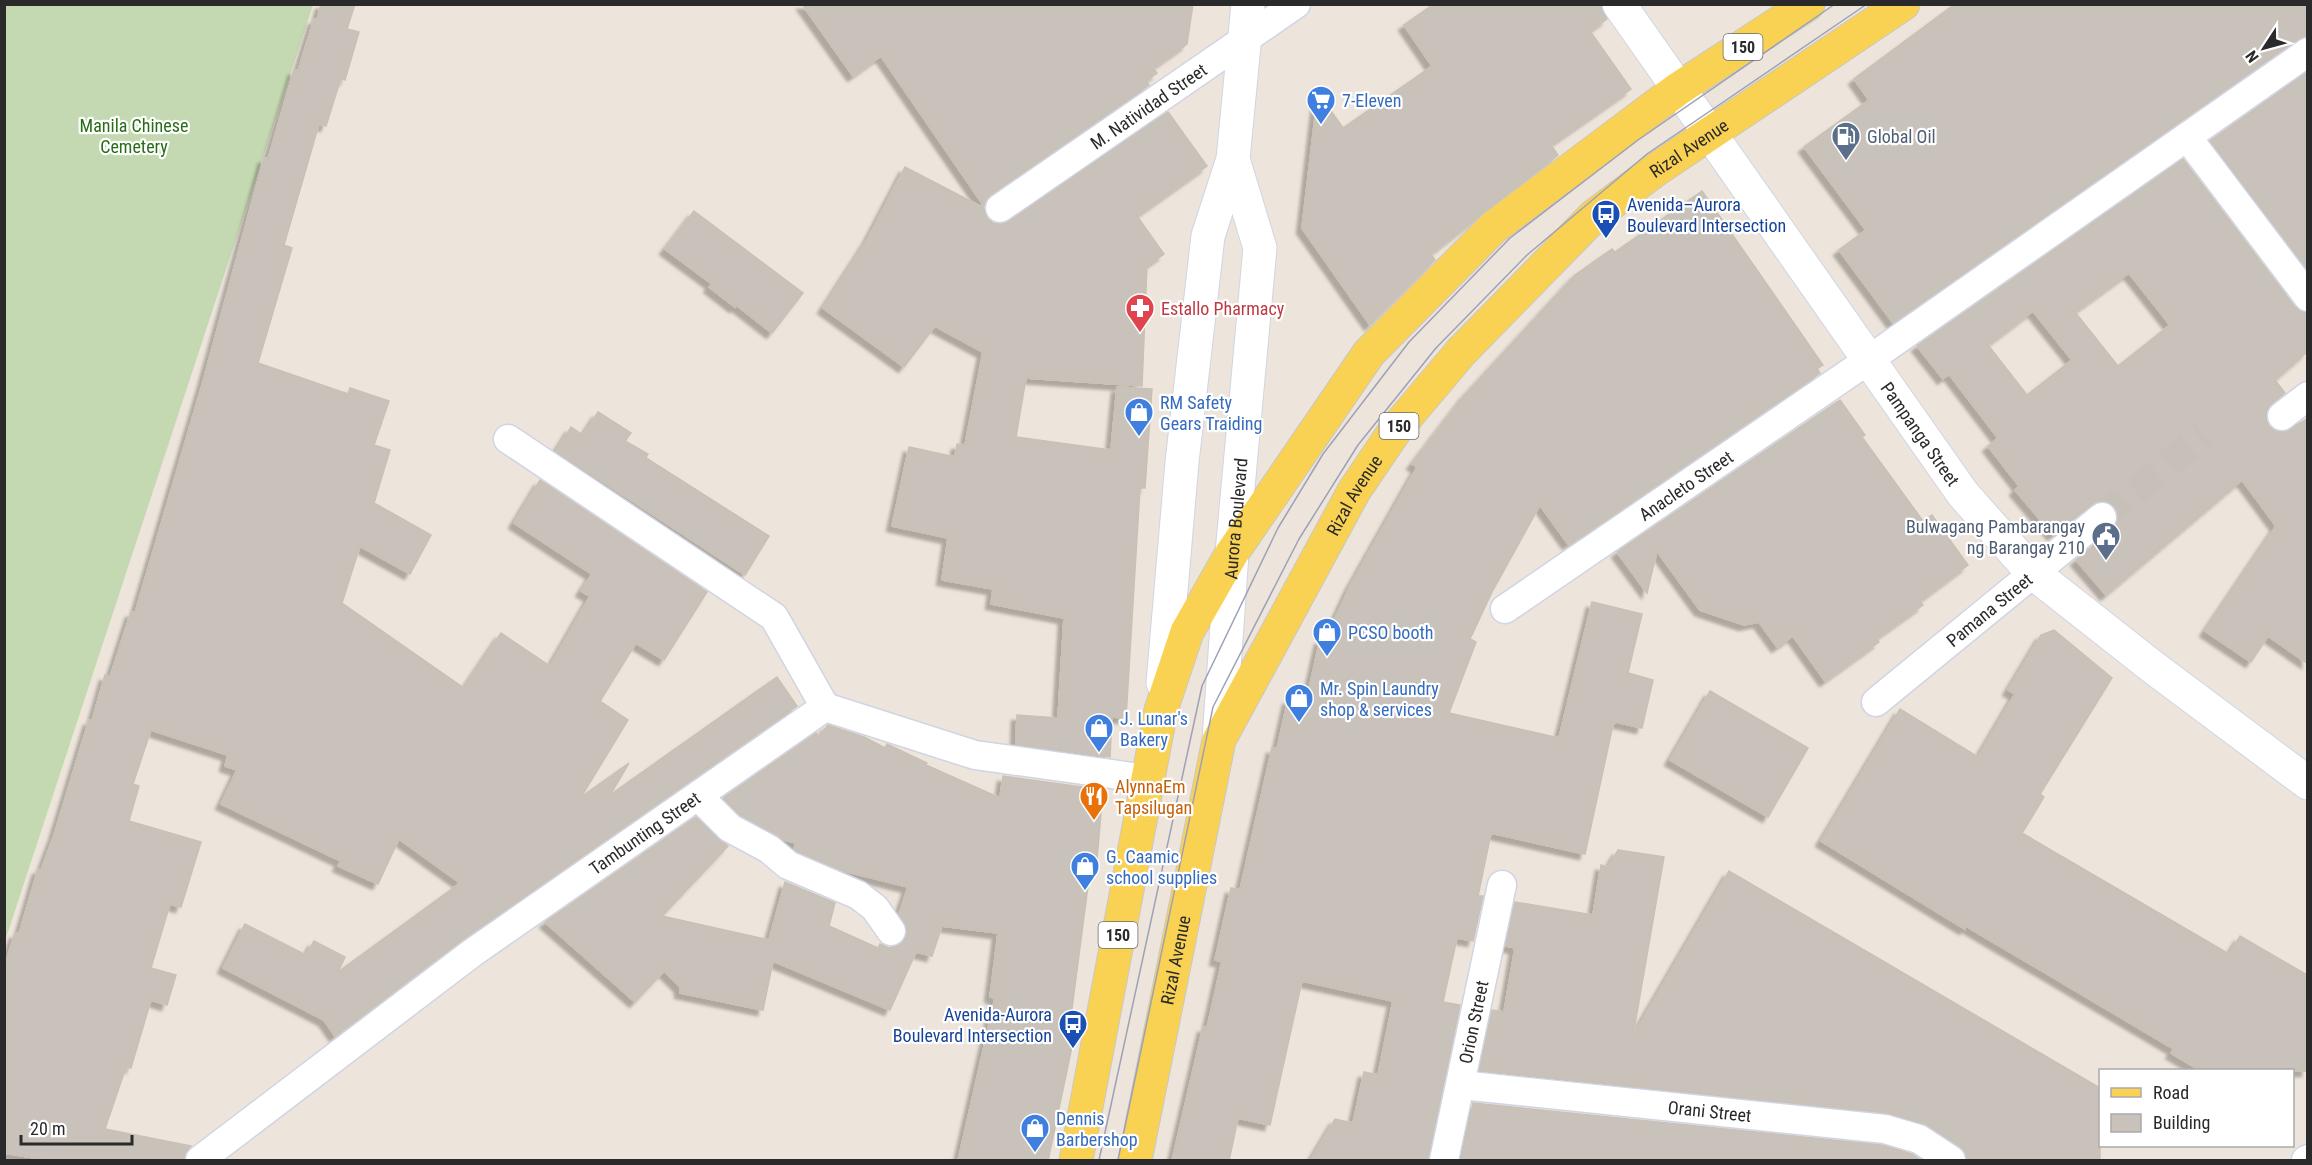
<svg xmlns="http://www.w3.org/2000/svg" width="2312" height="1165" viewBox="0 0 2312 1165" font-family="'Roboto Condensed',sans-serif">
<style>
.cemetery{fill:#c4d8b1}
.building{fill:#c8c2bb;stroke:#c9c1b4;stroke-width:1.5;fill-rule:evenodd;filter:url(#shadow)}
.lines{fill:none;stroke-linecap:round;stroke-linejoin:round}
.street-tunnel{stroke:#c6c0b8;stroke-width:28;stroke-dasharray:28 14;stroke-linecap:butt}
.street-casing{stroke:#d0d4e4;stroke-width:31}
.secondary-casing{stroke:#d0d4e4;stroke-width:35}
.primary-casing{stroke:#c8c8c8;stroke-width:35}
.street{stroke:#fff;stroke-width:28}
.secondary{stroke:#fff;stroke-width:33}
.primary{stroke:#fad253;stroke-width:33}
.tram{stroke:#9da1b6;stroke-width:1.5}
.labels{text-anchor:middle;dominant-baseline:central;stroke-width:4.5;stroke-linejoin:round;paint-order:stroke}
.shield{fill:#fff;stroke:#6a6a6a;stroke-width:1.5}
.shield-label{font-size:16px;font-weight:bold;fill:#2a2a2a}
.shop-label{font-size:18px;fill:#366cbe;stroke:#fff;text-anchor:start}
.street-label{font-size:18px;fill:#2a2a2a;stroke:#fff}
.park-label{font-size:18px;fill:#286c15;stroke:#fff}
.service-label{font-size:18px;fill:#4e5e75;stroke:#fff;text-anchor:start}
.transit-label{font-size:18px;fill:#164399;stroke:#fff;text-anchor:start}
.health-label{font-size:18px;fill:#be3a42;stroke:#fff;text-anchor:start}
.food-label{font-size:18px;fill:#c56008;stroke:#fff;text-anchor:start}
</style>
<defs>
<filter id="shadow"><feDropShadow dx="-5.5" dy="5.5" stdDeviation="1.5" flood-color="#0004"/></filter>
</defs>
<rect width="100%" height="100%" fill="#ede5db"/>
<path class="cemetery" d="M5,4L313,5L5,941L4,5Z"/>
<path class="building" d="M321,4H355L347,29L359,32L345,80L341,78L326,126L319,124L284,245L292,248L258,363L348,394L350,388L389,401L374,445L390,450L374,503L431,535L410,574L360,546L342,603L464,688L501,633L550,666L590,596L581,591L592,574L514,523L540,480L707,592L664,660L636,643L600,701L628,720L581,797L629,763L610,795L777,677L797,706L463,939L335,1036L324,1020L223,968L245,924L306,955L314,941L345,957L338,972L460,883L399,839L378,884L338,866L341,861L221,804L237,770L225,766L228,755L151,730L133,784L139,786L129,821L201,842L181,907L170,904L151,968L176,975L167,1005L151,1000L131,1068L126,1067L105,1129L191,1146L185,1153L184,1161H54L4,1153V968L15,933L19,934L38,869L41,870L54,835L89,720L92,721L105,675L110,677L131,612L135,613L202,385L264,158L268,159L294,70L298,71L314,19L317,20Z
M802,4H1193L1187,44L1153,68L1157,73L1146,81L1149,85L991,194L984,206L881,56L853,76Z
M1434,4H1600L1607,19L1590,31L1631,89L1551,145L1558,155L1431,254L1435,260L1370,325L1302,228L1318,92L1343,128L1432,66L1404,25Z
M1955,4H2307V36L2299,38L1893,323L1839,250L1866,230L1804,147L1869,100L1854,79Z
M2307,72V269L2210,141Z
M1168,112L1207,166L1137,216L1164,254L1147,266L1142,386L1026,378L1016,437L1111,450L1117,387L1152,389L1145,488H1140L1126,718L1112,717L1110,757L1016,744L1017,715L1058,718L1064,618L991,604L993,589L942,580L948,538L892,526L909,447L955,457L957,444L965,445L983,352L935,326L904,367L823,308L867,240L905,167L984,208L987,218L993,223L1002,224Z
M2183,159L2295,307L2307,313V352L2275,380L2285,393L2272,403L2266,418L2269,426L2284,432L2307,419V663L2268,636L2251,662L2205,631L2276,526L2242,480L2106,595L2076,560L2113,529L2118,515L2115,507L2107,501L2092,504L2053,535L2015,490L2019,486L1988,446L1998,438L1949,374L1943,379L1917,346ZM2129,273L2170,325L2118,366L2075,312ZM2033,311L2072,360L2027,395L1988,345Z
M1702,191L1823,365L1817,369L1820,373L1568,544L1540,505L1492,592L1470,639L1476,642L1449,713L1559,738L1592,602L1642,614L1628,673L1653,680L1642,728L1616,722L1613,725L1585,854L1491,833L1478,896H1483L1473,941L1457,938L1443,1002L1460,1005L1428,1161H1310L1335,1119L1353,1123L1364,1072L1378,1075L1393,1001L1302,981L1270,1125L1238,1118L1229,1161H1172L1203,1027L1207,1028L1222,961L1215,960L1231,888L1240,890L1272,748L1277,749L1288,699L1306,703L1320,639L1325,640L1350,586L1417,467L1412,464L1464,396L1575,275L1612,249L1615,252Z
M694,211L803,293L772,333L736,305L735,307L709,287L712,284L665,249Z
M1840,400L1865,435L1862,437L1923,521L1932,515L1968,565L1920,601L1923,605L1877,638L1879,642L1825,681L1793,636L1777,647L1759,622L1744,625L1700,610L1657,551L1647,593L1617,552Z
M598,412L631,433L625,441L648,454L646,458L769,536L745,575L556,451L571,427L583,435Z
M2054,630L2112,678L2040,794L2044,797L2022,833L2229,954L2240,936L2307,975V1071H2201L2171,1053L2174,1049L1966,926L1965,929L1821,841L1900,709L1978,757L2015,694L2008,690L2041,635Z
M1710,691L1808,748L1768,817L1670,760Z
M828,725L864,737L885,748L887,744L927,763L926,765L1000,798L1003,776L1103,790L1096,871H1090L1071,1016L1078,1018L1048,1161H958L995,998L990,997L998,933L942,926L932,956L916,952L890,1010L773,961L763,1010L680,993V987L664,971L635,1002L545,922L696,817L728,846L662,916L769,940L785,882L835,903L829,926L878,948L880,944L889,948L900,945L906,939L907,930L899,914L908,887L844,871L797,851L794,849L796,843L784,840L740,815L723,798L816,733L819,737Z
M1618,850L1664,857L1633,1036L1729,871L2100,1088V1161H1967L1960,1147L1928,1125L1887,1113L1480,1070L1492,1010L1504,1012L1515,948L1506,946L1515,902L1593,915L1601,865L1608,867Z
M1473,1103L1882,1145L1912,1154L1922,1161H1461Z"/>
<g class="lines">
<path class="street-tunnel" d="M2102,517L2203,435"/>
<g class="street-casing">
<g id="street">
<path d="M2187,137L2308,297"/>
<path id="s1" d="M1000,208L1296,4"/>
<path d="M2282,416L2308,396"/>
<path d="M508,439L774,617L825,707"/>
<path id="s2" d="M1505,609L1867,361L2308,52"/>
<path id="s3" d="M1876,702L2102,517"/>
<path d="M698,796L730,828L769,849L788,865L858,895L875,908L891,931"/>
<path id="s4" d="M1461,1085L1885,1129L1919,1139L1951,1160"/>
<path id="s5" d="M200,1160L472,953L825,707L975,755L1147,779"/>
<path id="s6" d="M1444,1160L1502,885"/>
<path d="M2306,1160L2308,1159"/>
</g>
</g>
<g class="secondary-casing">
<g id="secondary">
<path id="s7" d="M1619,4L1963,494L2032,572L2154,668L2308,783"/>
<path d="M1163,683L1182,462L1208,236L1233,159L1248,4"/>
<path id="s8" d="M1219,740L1232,553L1260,248L1233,159"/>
</g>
</g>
<g class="primary-casing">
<g id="primary">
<path d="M1076,1160L1161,710L1187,632L1232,553L1369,353L1494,227L1678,89L1808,4"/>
<path id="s9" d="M1135,1160L1219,740L1354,491L1396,429L1461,352L1594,216L1654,171L1903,4"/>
</g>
</g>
<use href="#street" class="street"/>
<use href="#secondary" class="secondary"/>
<use href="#primary" class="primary"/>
<path class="tram" d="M1099,1160L1202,686L1278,528L1323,454L1409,342L1510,238L1638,140L1835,4
M1118,1160L1213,707L1299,539L1358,445L1436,348L1527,255L1647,154L1867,4"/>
</g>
<defs>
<g id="supermarket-pin" transform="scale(1.5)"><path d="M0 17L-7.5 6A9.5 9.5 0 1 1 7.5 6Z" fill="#3f7fe0" stroke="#fff"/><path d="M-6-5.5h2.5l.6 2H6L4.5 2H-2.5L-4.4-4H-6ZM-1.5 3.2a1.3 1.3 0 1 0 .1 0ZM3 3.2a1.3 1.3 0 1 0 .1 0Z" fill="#fff"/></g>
<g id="fuel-pin" transform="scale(1.5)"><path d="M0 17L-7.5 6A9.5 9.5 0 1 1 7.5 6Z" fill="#5c6f8a" stroke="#fff"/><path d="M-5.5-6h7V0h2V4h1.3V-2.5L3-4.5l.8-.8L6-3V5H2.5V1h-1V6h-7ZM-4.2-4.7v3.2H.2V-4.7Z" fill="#fff"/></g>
<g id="bus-pin" transform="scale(1.5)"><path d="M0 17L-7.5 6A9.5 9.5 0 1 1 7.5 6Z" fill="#1a4fb4" stroke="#fff"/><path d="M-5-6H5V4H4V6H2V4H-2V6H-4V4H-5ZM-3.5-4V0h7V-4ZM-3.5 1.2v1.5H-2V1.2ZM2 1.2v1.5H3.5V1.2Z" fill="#fff"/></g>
<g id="pharmacy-pin" transform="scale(1.5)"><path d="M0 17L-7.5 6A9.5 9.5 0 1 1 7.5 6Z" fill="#e0444e" stroke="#fff"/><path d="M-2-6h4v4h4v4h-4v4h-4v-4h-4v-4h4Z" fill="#fff"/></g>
<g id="shop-pin" transform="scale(1.5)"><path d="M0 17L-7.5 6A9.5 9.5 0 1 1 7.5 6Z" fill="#3f7fe0" stroke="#fff"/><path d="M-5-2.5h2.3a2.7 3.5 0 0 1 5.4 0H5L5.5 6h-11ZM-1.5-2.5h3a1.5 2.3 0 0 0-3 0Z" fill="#fff"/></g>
<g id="civic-pin" transform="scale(1.5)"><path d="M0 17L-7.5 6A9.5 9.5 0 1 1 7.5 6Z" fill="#5c6f8a" stroke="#fff"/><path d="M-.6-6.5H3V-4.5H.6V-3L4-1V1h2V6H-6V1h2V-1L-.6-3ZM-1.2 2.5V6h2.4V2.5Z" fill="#fff"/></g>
<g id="restaurant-pin" transform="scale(1.5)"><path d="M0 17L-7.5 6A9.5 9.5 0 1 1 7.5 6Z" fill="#e8710a" stroke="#fff"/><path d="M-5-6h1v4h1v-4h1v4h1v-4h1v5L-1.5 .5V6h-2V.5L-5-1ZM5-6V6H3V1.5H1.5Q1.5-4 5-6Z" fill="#fff"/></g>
</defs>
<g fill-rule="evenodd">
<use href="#supermarket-pin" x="1321" y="100"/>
<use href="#fuel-pin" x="1846" y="136"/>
<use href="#bus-pin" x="1606" y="214"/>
<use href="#pharmacy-pin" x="1140" y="308"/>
<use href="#shop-pin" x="1139" y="412"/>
<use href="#civic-pin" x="2106" y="536"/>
<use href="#shop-pin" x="1327" y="632"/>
<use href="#shop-pin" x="1299" y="698"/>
<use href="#shop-pin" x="1099" y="728"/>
<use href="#restaurant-pin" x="1094" y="796"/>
<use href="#shop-pin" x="1085" y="866"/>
<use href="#bus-pin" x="1073" y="1024"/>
<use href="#shop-pin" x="1035" y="1128"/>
</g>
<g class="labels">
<g class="shield">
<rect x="1723.5" y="34" width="39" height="26" rx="4.5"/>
<rect x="1379.5" y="413" width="39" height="26" rx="4.5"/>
<rect x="1098.5" y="922" width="39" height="26" rx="4.5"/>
</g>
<g class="shield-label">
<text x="1743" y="47">150</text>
<text x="1399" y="426">150</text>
<text x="1118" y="935">150</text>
</g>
<g class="shop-label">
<text x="1342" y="100">7-Eleven</text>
<text x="1160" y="402">RM Safety<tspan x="1160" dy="21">Gears Traiding</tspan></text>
<text x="1348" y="632">PCSO booth</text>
<text x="1320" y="688">Mr. Spin Laundry<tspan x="1320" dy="21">shop &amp; services</tspan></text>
<text x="1120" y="718">J. Lunar's<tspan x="1120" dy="21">Bakery</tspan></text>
<text x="1106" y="856">G. Caamic<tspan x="1106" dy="21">school supplies</tspan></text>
<text x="1056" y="1118">Dennis<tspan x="1056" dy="21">Barbershop</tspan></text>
</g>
<g class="street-label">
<text stroke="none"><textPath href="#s1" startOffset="180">M. Natividad Street</textPath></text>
<text stroke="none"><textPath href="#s9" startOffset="1194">Rizal Avenue</textPath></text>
<text stroke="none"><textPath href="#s7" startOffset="525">Pampanga Street</textPath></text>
<text stroke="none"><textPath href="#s2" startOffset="219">Anacleto Street</textPath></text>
<text stroke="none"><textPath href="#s9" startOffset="708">Rizal Avenue</textPath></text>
<text stroke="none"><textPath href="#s8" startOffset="222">Aurora Boulevard</textPath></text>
<text stroke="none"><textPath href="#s3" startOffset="146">Pamana Street</textPath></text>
<text stroke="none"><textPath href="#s5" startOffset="552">Tambunting Street</textPath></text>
<text stroke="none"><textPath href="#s9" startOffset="204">Rizal Avenue</textPath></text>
<text stroke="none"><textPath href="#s6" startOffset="141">Orion Street</textPath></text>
<text stroke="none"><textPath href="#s4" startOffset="250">Orani Street</textPath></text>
</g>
<g class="park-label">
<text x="134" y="125">Manila Chinese<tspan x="134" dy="21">Cemetery</tspan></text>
</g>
<g class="service-label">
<text x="1867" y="136">Global Oil</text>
<text x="2085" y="526" text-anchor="end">Bulwagang Pambarangay<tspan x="2085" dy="21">ng Barangay 210</tspan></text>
</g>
<g class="transit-label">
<text x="1627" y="204">Avenida–Aurora<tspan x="1627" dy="21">Boulevard Intersection</tspan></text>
<text x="1052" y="1014" text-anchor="end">Avenida-Aurora<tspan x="1052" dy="21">Boulevard Intersection</tspan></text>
</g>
<g class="health-label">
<text x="1161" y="308">Estallo Pharmacy</text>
</g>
<g class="food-label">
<text x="1115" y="786">AlynnaEm<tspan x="1115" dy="21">Tapsilugan</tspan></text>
</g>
</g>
<rect width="2312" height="1165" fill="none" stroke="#2a2a2a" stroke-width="12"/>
<rect x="2099" y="1069" width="195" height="78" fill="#ffffff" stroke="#aaaaaa" stroke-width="1.5"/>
<rect x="2111" y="1088" width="30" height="9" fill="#fad253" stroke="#aaaaaa" stroke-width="1.5"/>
<text x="2153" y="1099" font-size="18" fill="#2a2a2a">Road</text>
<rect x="2111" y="1114" width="30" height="18" fill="#c8c2bb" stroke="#aaaaaa" stroke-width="1.5"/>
<text x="2153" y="1129" font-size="18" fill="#2a2a2a">Building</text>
<g transform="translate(2264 48) rotate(234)" stroke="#ffffff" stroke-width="4.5" paint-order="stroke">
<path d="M0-4.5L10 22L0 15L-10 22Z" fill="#2a2a2a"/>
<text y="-9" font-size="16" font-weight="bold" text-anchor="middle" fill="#2a2a2a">N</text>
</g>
<path d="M21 1135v9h111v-9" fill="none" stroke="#2a2a2a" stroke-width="3"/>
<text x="30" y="1135" font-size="18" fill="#2a2a2a" stroke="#ffffff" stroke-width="4.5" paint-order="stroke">20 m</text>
</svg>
